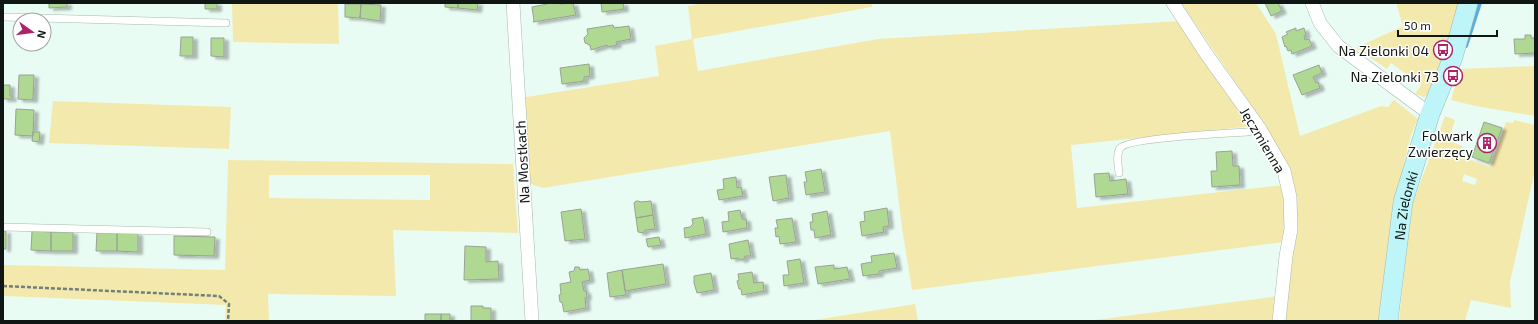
<svg xmlns="http://www.w3.org/2000/svg" width="1538" height="324" viewBox="0 0 1538 324" font-family="'Exo 2',sans-serif">
<style>
.green{fill:#f4e9ac;fill-rule:evenodd}
.lines{fill:none;stroke-linecap:round;stroke-linejoin:round}
.stream{stroke:#5facdc;stroke-width:4}
.building{fill:#afd892;stroke:#9aa294;filter:url(#shadow)}
.lane-casing{stroke:#a7b8b1;stroke-width:8}
.street-casing{stroke:#a7b8b1;stroke-width:14}
.secondary-casing{stroke:#a7b8b1;stroke-width:20}
.path{stroke:#737f7a;stroke-width:2.5;stroke-dasharray:4 2;stroke-linecap:butt}
.lane{stroke:#fff;stroke-width:7}
.street{stroke:#fff;stroke-width:13}
.secondary{stroke:#bdf5f9;stroke-width:19}
.labels{text-anchor:middle;dominant-baseline:central;stroke-width:3;stroke-linejoin:round;paint-order:stroke}
.poi-label{font-size:14px;fill:#101614;stroke:#fff;text-anchor:end}
.street-label{font-size:14px;fill:#101614;stroke:#fff}
</style>
<defs>
<filter id="shadow"><feDropShadow dx="4.5" dy="2.5" stdDeviation="1" flood-color="#0004"/></filter>
</defs>
<rect width="100%" height="100%" fill="#e9fcf4"/>
<path class="green" d="M232,3H338L339,44L233,42Z
M704,3H872V7L693,39L698,71L878,39L1180,21L1254,126L1071,145L1077,208L1284,185L1287,198L1284,242L912,290L902,228L890,131L543,188L531,184L520,98L659,76L655,46L692,39L688,6Z
M1181,3H1256L1276,34L1300,136L1381,106L1388,107L1394,100L1418,119L1411,135L1396,197L1380,321H1281L1294,231L1264,124Z
M1396,3H1462L1440,65L1427,95L1424,97L1415,94L1421,85L1391,63L1387,69L1356,48L1403,26Z
M1535,66V116L1475,106L1451,100L1460,69Z
M53,101L231,107L229,149L49,143Z
M1445,116L1455,120L1448,141L1462,146L1460,156L1490,167L1506,122L1513,123L1514,120L1535,125V170L1510,282L1511,308L1471,300L1465,321H1399L1411,208ZM1464,174L1477,179L1475,185L1462,181Z
M228,160L513,164L518,233L393,230L396,296L268,294L269,321H225L226,305L3,296V265L225,270ZM269,175H430V200L269,198Z
M1279,296L1275,321H1087Z
M915,304L918,321H808Z"/>
<g class="lines">
<path class="stream" d="M1466,46L1480,3"/>
</g>
<path class="building" d="M49,3H67V7L49,8Z
M205,3H217V9H205Z
M445,3H458V8L445,7Z
M458,3H478L477,10L458,8Z
M547,3H560V4L573,3L576,15L533,22L534,21L532,7L547,4Z
M601,3H623L624,9L602,12Z
M1265,3H1278L1282,11L1271,16Z
M345,4H361L360,18L345,17Z
M361,4L381,5L380,21L360,18Z
M613,25L614,28L629,26L631,39L616,42L617,45L608,47L607,45L591,50L590,45L585,43L584,38L588,34L587,29Z
M1296,28V31L1304,28L1306,35L1304,36L1305,40L1309,39L1312,46L1292,54L1291,50L1288,51L1286,46L1285,47L1282,37L1288,34L1286,32Z
M1525,35H1531V38L1535,39V53L1515,54L1514,39H1525Z
M181,37H193V56H180Z
M211,38H224V57L211,56Z
M589,64L590,76L584,77V81L562,84L560,68Z
M1319,65L1322,73L1313,77L1316,83L1318,82L1320,88L1302,95L1293,75Z
M19,75H34L33,100L18,99Z
M3,85H10V96H12V99H3Z
M16,109L34,110L33,136L15,135Z
M1484,122L1502,128L1489,163L1472,157Z
M33,132H40L39,142L32,141Z
M1232,151L1233,166H1239L1240,185L1212,187L1211,171H1217L1216,152Z
M821,169L825,192L806,195L804,182H807L805,172Z
M1109,173L1110,181L1126,179L1128,194L1096,197L1094,174Z
M786,175L789,198L773,201L769,177Z
M736,177L737,188L741,187L743,196L719,200L717,190L724,189L723,179Z
M636,201H638L641,202L651,201L653,215L636,218L634,203Z
M887,208L889,226L883,227L884,232L862,236L860,222L865,221L864,212Z
M581,209L585,239L565,241L561,212Z
M740,210L742,219H746L747,228L723,232L722,222L729,221L728,212Z
M827,211L831,235L815,238L814,230H811L810,222H813L812,214Z
M653,215L655,229L645,230L643,233L638,232L636,218Z
M703,217L706,234L685,238L684,228L690,227L693,224L692,219Z
M792,218L796,242L780,244L779,236L776,237L775,228H778L776,220Z
M3,231H6V249H3Z
M32,231L51,232V251L31,250Z
M51,232H73V251H51Z
M97,232L117,233V251H96Z
M117,233H138V252L117,251Z
M174,236L215,237L214,256L174,255Z
M659,237L661,245L648,247L646,239Z
M748,240L751,256H745L744,259L741,260L738,258L731,259L729,244Z
M465,246L486,247V262L498,261L499,279L464,280Z
M894,253L897,268L879,271V274L863,276L861,264L872,262L871,256Z
M800,259L804,283L784,286L783,275H789L787,261Z
M663,264L666,284L625,291L622,270Z
M834,265V269L847,267L850,279L818,284L815,267Z
M575,267H579L580,270L588,269L590,280L582,282L584,291H586L587,297L585,298L586,308L564,312L562,302H560L559,295L561,294L560,284L571,282L569,272L574,271Z
M622,270L626,295L610,297L607,273Z
M752,272L754,283L763,282L764,291L742,295L741,289H739L737,281L739,280L738,274Z
M711,273L714,290L697,293L694,283V276Z
M471,306H483V308H491V321H471Z
M425,314H441V321H425Z
M441,314H450V321H441Z"/>
<g class="lines">
<g class="lane-casing">
<path id="lane" d="M3,17L226,23
M1119,173C1118,165 1116,155 1120,148C1127,138 1229,133 1247,132L1260,129
M3,227L207,232"/>
</g>
<g class="street-casing">
<path id="street" d="M513,3L532,321
M1173,3L1207,55L1260,129L1284,171L1290,197L1291,229L1286,256L1279,321
M1312,3L1320,23L1338,46L1430,114"/>
</g>
<g class="secondary-casing">
<g id="secondary">
<path id="s1" d="M1388,321L1403,202L1430,114L1453,57L1468,3"/>
</g>
</g>
<path class="path" d="M3,286L219,296L229,304L228,321"/>
<use href="#lane" class="lane"/>
<use href="#street" class="street"/>
<use href="#secondary" class="secondary"/>
</g>
<defs>
<g id="bus-ring" transform="scale(1)"><circle r="9.5" fill="#fff" stroke="#ab246a" stroke-width="1.5"/><path d="M-5-6H5V4H4V6H2V4H-2V6H-4V4H-5ZM-3.5-4V0h7V-4ZM-3.5 1.2v1.5H-2V1.2ZM2 1.2v1.5H3.5V1.2Z" fill="#ab246a"/></g>
<g id="building-ring" transform="scale(1)"><circle r="9.5" fill="#fff" stroke="#ab246a" stroke-width="1.5"/><path d="M-4-6H4V6H1V3H-1V6H-4ZM-2.5-4.3h1.7v1.8h-1.7ZM.8-4.3h1.7v1.8H.8ZM-2.5-1h1.7V.8h-1.7ZM.8-1h1.7V.8H.8Z" fill="#ab246a"/></g>
</defs>
<g fill-rule="evenodd">
<use href="#bus-ring" x="1443" y="50"/>
<use href="#bus-ring" x="1453" y="76"/>
<use href="#building-ring" x="1487" y="143"/>
</g>
<g class="labels">
<g class="poi-label">
<text x="1429" y="50">Na Zielonki 04</text>
<text x="1439" y="76">Na Zielonki 73</text>
<text x="1473" y="135">Folwark<tspan x="1473" dy="16">Zwierzęcy</tspan></text>
</g>
<g class="street-label">
<text transform="translate(1263 140) rotate(59)">Jęczmienna</text>
<text transform="translate(522 162) rotate(-93)">Na Mostkach</text>
<text stroke="none"><textPath href="#s1" startOffset="117">Na Zielonki</textPath></text>
</g>
</g>
<rect width="1538" height="324" fill="none" stroke="#101614" stroke-width="8"/>
<g transform="translate(32 32) rotate(104)"><circle r="19" fill="#ffffff" stroke="#9fa2a1"/>
<path d="M0-3L7 15L0 10L-7 15Z" fill="#ab246a"/>
<text y="-6" font-size="11" font-weight="bold" text-anchor="middle" fill="#101614">N</text>
</g>
<path d="M1398 30v6h99v-6" fill="none" stroke="#101614" stroke-width="2"/>
<text x="1404" y="30" font-size="12" fill="#101614" stroke="#ffffff" stroke-width="3" paint-order="stroke">50 m</text>
</svg>
